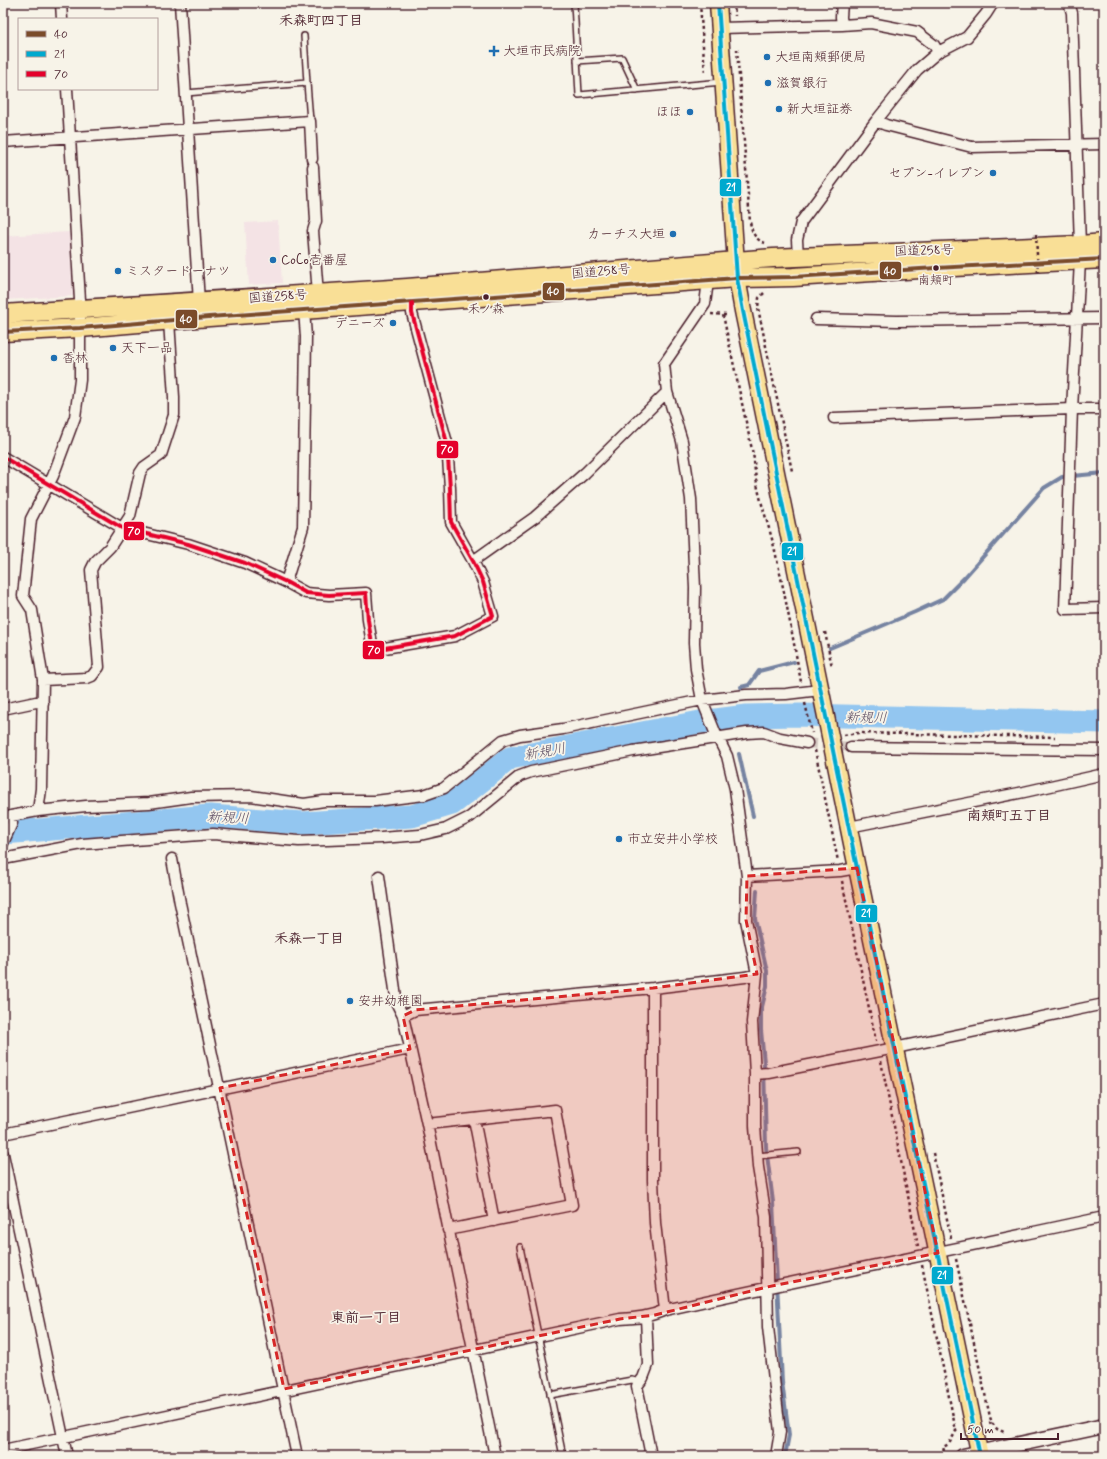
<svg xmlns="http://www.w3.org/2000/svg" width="1107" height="1459" viewBox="0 0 1107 1459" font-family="Mynerve,'Klee One',sans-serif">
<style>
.built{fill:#f4e3e5}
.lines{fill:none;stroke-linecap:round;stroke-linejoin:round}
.stream{stroke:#7683a1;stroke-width:4}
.river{stroke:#93c6f0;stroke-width:23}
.street-tunnel{stroke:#d4c9c2;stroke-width:10;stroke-dasharray:10 5;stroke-linecap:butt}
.lane-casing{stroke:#4a1f2b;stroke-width:8}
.street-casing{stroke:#4a1f2b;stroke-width:13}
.secondary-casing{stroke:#4a1f2b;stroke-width:17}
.primary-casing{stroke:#4a1f2b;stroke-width:19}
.highway-casing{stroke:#4a1f2b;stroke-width:21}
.path{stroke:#4a1f2b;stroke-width:2.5;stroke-dasharray:3 3;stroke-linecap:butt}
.lane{stroke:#f7f3e8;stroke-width:5}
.street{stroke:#f7f3e8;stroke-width:10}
.secondary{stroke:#f7f3e8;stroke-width:14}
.primary{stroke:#f9df96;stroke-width:16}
.highway{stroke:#f9df96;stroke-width:18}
.path-bridge{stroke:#4a1f2b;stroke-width:2.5;stroke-dasharray:3 3;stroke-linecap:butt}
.bus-1-casing{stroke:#f7f3e8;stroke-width:7}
.bus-2-casing{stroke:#f7f3e8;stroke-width:7}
.bus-3-casing{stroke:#f7f3e8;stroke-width:7}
.bus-1{stroke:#7a4b2a;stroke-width:4}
.bus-2{stroke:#00a9ce;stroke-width:4}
.bus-3{stroke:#e4002b;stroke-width:4}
.marked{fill:#d62828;fill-opacity:0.2;stroke:#d62828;stroke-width:3;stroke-dasharray:8 5;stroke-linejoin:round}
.poi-dot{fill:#1f6fb2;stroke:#f7f3e8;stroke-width:1.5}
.bus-dot{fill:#4a1f2b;stroke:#f7f3e8;stroke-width:1.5}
.labels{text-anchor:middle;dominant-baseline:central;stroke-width:3.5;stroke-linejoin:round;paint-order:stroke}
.bus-label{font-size:12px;fill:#4a1f2b;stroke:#f7f3e8}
.poi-label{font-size:13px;fill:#4a1f2b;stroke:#f7f3e8;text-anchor:start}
.street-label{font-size:13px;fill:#4a1f2b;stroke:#f7f3e8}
.neighbourhood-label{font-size:14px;font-weight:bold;fill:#4a1f2b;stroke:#f7f3e8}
.water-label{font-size:14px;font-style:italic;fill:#605166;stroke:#f7f3e8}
.line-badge{stroke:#f7f3e8;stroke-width:1.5}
.badge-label{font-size:11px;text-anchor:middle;font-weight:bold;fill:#fff}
</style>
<rect width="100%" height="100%" fill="#f7f3e8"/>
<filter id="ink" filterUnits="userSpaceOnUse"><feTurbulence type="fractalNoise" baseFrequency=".025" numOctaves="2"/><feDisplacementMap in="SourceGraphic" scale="8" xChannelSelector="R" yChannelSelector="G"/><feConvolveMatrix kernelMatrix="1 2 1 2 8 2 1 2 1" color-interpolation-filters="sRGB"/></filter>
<g filter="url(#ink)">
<path class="built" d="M278,221L282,283L249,285L245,223Z
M69,232L73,296L3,300V236Z"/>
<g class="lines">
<path class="stream" d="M830,648L915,612L943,599L964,578L1044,488L1062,477L1104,473
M741,687L749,685L759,671L794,662
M739,754L753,816
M757,890L755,919L767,971V986L761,1011V1030L764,1063L766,1147L773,1202L782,1382L789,1435L785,1456"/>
<path class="river" d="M3,833L210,816L303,823L412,816L452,804L510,758L700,722L747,716L800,715L1104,722"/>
<path class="street-tunnel" d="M807,743L851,747"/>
<g class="lane-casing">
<path id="lane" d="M574,3L579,95L722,82
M304,36L307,83
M577,61L622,58L637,90
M186,93L307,83L310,121
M757,1156L798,1152
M520,1247L563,1456
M550,1395L632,1380L639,1382"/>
</g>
<g class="street-casing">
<path id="street" d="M61,3L62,19
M180,3L199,302
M842,3L841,17L842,25L871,23L917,32L934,45L938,52
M1069,3L1072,13L1080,245
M720,28L842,25
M876,121L886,125L972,147L1104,144
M3,142L310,121L312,159
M313,167L316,221L313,231L318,294
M798,257L797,240L801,222L876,121L917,70L938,52L967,37L986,14L993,3
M1080,261L1072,409L1065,609L1104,608
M708,281L705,304L664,364L667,392L682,441L691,499L695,588L694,643L696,669L702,700L715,732L727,756L735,789L747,876L746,920L757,974L752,1022L755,1074V1126L758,1167L766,1217L768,1327L780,1432L776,1456
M816,319L897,321L1104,318
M834,418L1072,409H1104
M3,457L122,528L188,544L245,563L286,582L306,593L329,595L366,593L368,620L373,650L455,636L493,616L483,582L473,561L451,522L450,488L447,443L412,313V303
M473,561L535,517L585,473L667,392
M286,582L303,527L306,337L304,310
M43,680L87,678L92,676L99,667L91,570L95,562L110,547L130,516L140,473L144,467L161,455L174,415V397L169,321
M3,709L36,702L43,703
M851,747L1104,750
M38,811L41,789L43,680L32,610L23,596L31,519L53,476L75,417L80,380V300L67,89
M849,827L1024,792L1104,774
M3,843L12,823L11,816L38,811L86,806L149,803L191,797L251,796L304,804L324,801H375L424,795L444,788L503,740L520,735L563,729L702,700L746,695L786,694L820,690
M3,859L82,844L213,834L299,841L381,838L420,835L446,829L470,817L520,776L531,772L633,751L747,733L764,732L780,738L807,743
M172,859L180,903L297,1456
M379,876L397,1004L403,1016L427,1124L495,1456
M747,876L840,871L857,868
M653,988V1180L655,1223L665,1310
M403,1016L415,1010L653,988L745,977L757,974
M755,1074L769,1073L895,1048L1104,1004
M474,1119L494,1221
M427,1124L555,1110L572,1205L448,1230
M3,1134L410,1049
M3,1154L67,1456
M646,1317L648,1365L643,1378L637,1386L651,1456
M3,1450L620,1319C636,1318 650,1317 665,1310C811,1277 958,1249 1104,1217"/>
</g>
<g class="secondary-casing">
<path id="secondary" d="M963,1456L1104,1426"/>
</g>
<g class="primary-casing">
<path id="primary" d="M718,3L737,278L743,311L857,868L980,1456"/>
</g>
<g class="highway-casing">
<path id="highway" d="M3,314L407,288L773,258L1080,245L1104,243
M3,332L80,328L209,317L737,278L793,277L936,268L1104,259"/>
</g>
<path class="path" d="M700,3L705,74
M734,3L735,16
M737,49L750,222C752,232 754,239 765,243
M764,293L759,298L758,308L792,471
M711,314L727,315
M723,315L754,459C755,491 768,520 775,551C785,594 793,638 801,682
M825,632L832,667
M805,703L812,733
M844,735L858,733L1055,737
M815,750L838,861
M842,881L876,1041
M881,1061L918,1246
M933,1153L951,1238
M956,1259L990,1417L992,1423L989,1424
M922,1265L956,1431
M992,1423L997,1429L1006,1433
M944,1451L943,1447L949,1444L956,1431L960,1430"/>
<use href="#lane" class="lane"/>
<use href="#street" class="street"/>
<use href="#secondary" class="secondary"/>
<use href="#primary" class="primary"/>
<use href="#highway" class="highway"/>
<path class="path-bridge" d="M1036,234L1038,275"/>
<g class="bus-1-casing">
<path id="bus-1" d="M3,332L80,328L209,317L737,278L793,277L936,268L1104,259"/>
</g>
<g class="bus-2-casing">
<path id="bus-2" d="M718,3L737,278L743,311L857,868L980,1456"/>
</g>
<g class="bus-3-casing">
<path id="bus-3" d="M3,457L122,528L188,544L245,563L286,582L306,593L329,595L366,593L368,620L373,650L455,636L493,616L483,582L473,561L451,522L450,488L447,443L412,313V303"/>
</g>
<use href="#bus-1" class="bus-1"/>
<use href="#bus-2" class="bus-2"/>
<use href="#bus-3" class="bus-3"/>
</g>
</g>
<path class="marked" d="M857,868L938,1253L767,1287L655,1315L620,1319L284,1389L220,1088L410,1049L403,1016L415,1010L653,988L757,974L746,920L747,876Z"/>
<g class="poi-dot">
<path d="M492 45h4v4h4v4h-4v4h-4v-4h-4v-4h4z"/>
<circle cx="767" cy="57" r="4"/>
<circle cx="768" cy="83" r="4"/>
<circle cx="779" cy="109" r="4"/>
<circle cx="690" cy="112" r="4"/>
<circle cx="993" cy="173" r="4"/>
<circle cx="673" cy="234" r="4"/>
<circle cx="273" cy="260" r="4"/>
<circle cx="118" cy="271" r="4"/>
<circle cx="393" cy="323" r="4"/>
<circle cx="113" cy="348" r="4"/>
<circle cx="54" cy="358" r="4"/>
<circle cx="619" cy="839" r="4"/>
<circle cx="350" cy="1001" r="4"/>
</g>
<g class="bus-dot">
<circle cx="936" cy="268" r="3.5"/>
<circle cx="486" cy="297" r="3.5"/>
</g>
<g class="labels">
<g class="bus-label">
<text x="936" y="281">南頬町</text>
<text x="486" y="310">禾ノ森</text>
</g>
<g class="poi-label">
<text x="503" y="51">大垣市民病院</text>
<text x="775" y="57">大垣南頬郵便局</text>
<text x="776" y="83">滋賀銀行</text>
<text x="787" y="109">新大垣証券</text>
<text x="682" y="112" text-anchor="end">ほほ</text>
<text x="985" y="173" text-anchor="end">セブン-イレブン</text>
<text x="665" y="234" text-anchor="end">カーチス大垣</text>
<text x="281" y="260">CoCo壱番屋</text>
<text x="126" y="271">ミスタードーナツ</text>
<text x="385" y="323" text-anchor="end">デニーズ</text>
<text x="121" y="348">天下一品</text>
<text x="62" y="358">香林</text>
<text x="627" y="839">市立安井小学校</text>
<text x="358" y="1001">安井幼稚園</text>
</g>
<g class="street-label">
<text transform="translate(924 251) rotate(-2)">国道258号</text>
<text transform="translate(601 272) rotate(-5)">国道258号</text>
<text transform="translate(278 297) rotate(-4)">国道258号</text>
</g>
<g class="neighbourhood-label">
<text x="321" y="21">禾森町四丁目</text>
<text x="1009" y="816">南頬町五丁目</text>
<text x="309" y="939">禾森一丁目</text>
<text x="366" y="1318">東前一丁目</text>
</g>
<g class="water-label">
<text transform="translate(866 718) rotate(1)">新規川</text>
<text transform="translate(545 752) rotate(-10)">新規川</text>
<text transform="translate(228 818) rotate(3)">新規川</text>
</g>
</g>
<g class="line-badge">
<rect x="719" y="178" width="23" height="19" rx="4" fill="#00a9ce"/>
<rect x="879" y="261" width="23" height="19" rx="4" fill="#7a4b2a"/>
<rect x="542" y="282" width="23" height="19" rx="4" fill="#7a4b2a"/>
<rect x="175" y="309" width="23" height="20" rx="4" fill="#7a4b2a"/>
<rect x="436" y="440" width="23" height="19" rx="4" fill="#e4002b"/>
<rect x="123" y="521" width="22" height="20" rx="4" fill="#e4002b"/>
<rect x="781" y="542" width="23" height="19" rx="4" fill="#00a9ce"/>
<rect x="362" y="640" width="23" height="20" rx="4" fill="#e4002b"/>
<rect x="855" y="904" width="23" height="19" rx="4" fill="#00a9ce"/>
<rect x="931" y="1266" width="23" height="19" rx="4" fill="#00a9ce"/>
</g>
<g class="badge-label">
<text x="731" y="191">21</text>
<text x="890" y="275">40</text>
<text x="553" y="295">40</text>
<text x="186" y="323">40</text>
<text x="447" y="453">70</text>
<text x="134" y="535">70</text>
<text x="792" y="555">21</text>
<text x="374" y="654">70</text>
<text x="866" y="917">21</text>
<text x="942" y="1279">21</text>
</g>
<rect width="1107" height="1459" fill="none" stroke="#f7f3e8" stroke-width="16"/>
<rect x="8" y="8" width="1091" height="1443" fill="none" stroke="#4a1f2b" stroke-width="1.5" filter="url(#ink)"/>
<rect x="18" y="18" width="140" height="72" fill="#f7f3e8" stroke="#b29e9c"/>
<rect x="26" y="31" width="20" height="6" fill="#7a4b2a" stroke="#b29e9c"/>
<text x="54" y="38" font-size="12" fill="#4a1f2b">40</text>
<rect x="26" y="51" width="20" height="6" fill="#00a9ce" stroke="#b29e9c"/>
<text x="54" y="58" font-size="12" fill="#4a1f2b">21</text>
<rect x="26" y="71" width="20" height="6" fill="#e4002b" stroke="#b29e9c"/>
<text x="54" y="78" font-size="12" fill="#4a1f2b">70</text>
<path d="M961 1433v6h97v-6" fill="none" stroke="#4a1f2b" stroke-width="2"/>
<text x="967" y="1433" font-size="12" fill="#4a1f2b" stroke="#f7f3e8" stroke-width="3" paint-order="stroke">50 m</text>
</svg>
